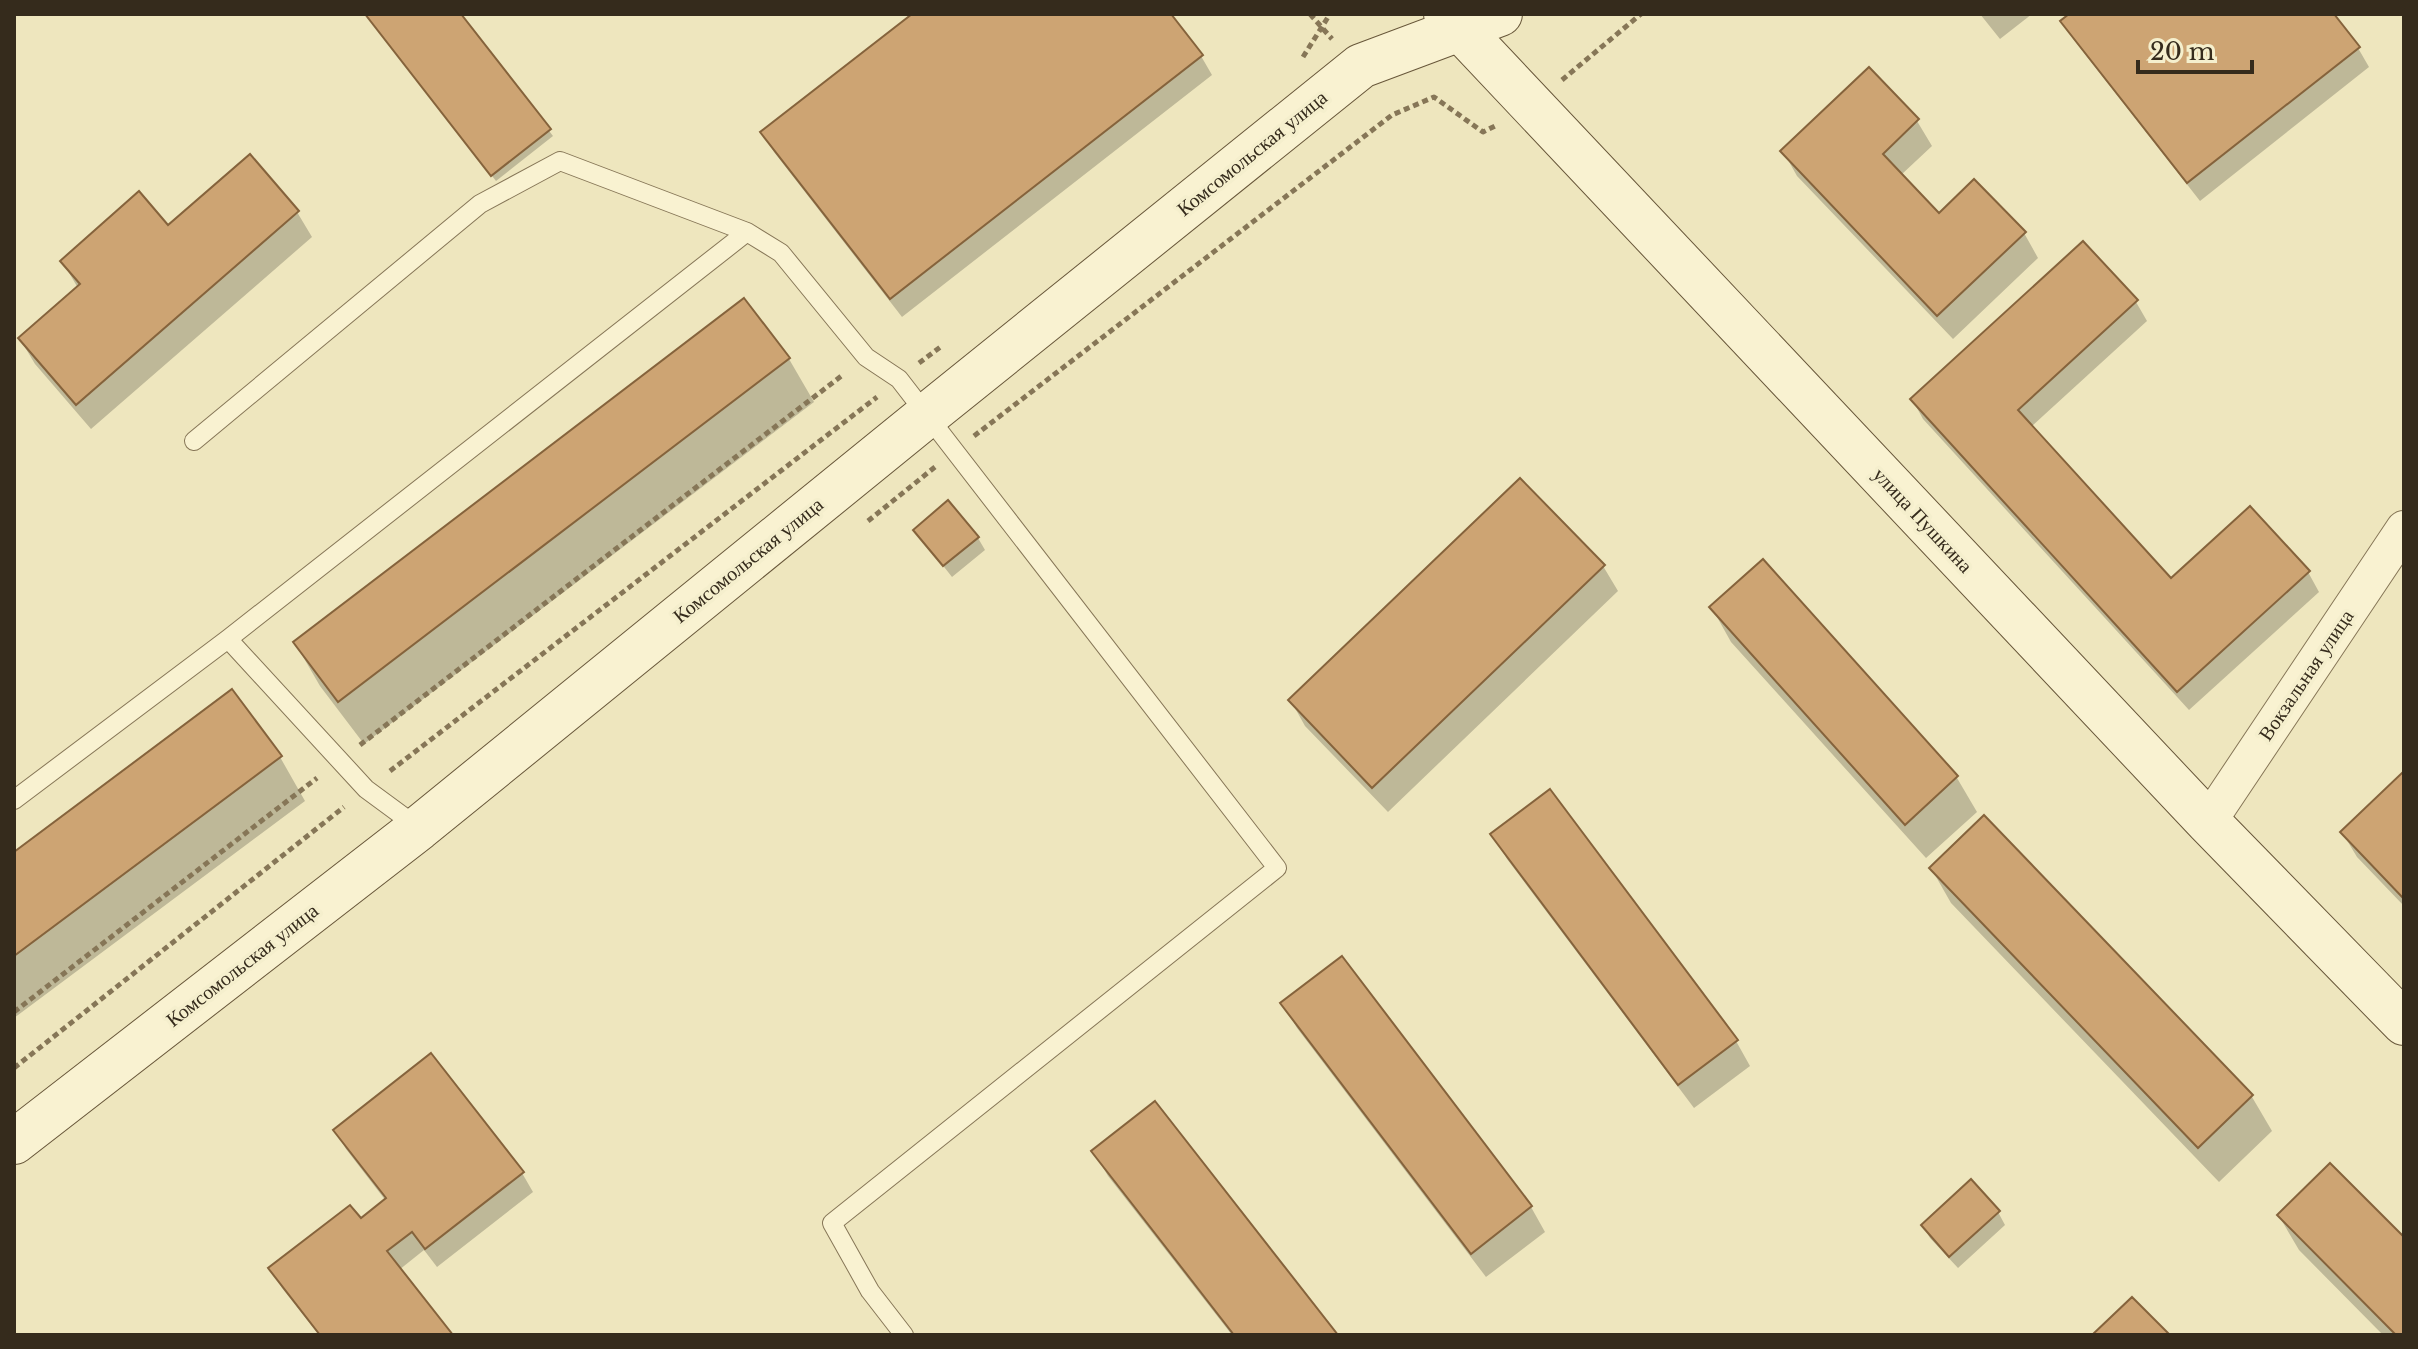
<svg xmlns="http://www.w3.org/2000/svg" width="2418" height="1349" viewBox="0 0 2418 1349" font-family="'Libre Baskerville',serif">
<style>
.shadow{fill:#0003}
.building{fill:#cda473;stroke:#85633c;stroke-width:2}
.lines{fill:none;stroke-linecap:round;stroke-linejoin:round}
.lane-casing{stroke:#867657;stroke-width:20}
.street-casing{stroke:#867657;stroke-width:38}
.secondary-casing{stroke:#68573a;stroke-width:46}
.path{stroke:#867657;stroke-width:5;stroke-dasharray:6 4;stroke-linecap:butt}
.lane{stroke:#f9f2d1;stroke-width:18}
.street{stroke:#f9f2d1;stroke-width:36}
.secondary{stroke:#f9f2d1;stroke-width:44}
.labels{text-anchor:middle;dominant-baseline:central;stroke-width:7;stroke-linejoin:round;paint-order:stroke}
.street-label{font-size:20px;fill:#352b1c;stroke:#f5efcd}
</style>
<rect width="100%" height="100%" fill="#eee6be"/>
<path class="shadow" d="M366,14H459L553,136L496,181Z
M916,14H1169L1201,56L1212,75L902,317L774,152L763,133Z
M1980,14H2032L2000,39Z
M2072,14H2331L2358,48L2369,67L2200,201L2074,40L2063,21Z
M1917,121L1932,146L1901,175L1939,215L2024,233L2038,258L1953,339L1797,176L1783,151Z
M297,212L312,237L91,429L35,364L20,339L78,288L62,261L168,228Z
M2136,302L2147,321L2031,427L2171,581L2308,572L2319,592L2189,710L1923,419L1912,399Z
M789,359L814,402L364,744L320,686L295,643Z
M915,530L978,538L985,550L952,577Z
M1763,562L1957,778L1977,812L1926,858L1731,642L1712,608Z
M1603,566L1618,591L1388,812L1305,726L1291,701Z
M280,757L305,801L14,1018V854Z
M2404,773V906L2357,857L2342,832Z
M1984,818L2252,1097L2272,1131L2219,1182L1951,903L1931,868Z
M1493,834L1736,1041L1750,1066L1694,1108L1507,859Z
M1341,959L1531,1207L1545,1232L1486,1277L1297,1028L1283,1004Z
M335,1130L522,1173L533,1192L437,1267L424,1250L399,1270L450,1335H319L282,1288L271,1268L360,1221L386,1201L346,1149Z
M1094,1152L1335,1335H1232L1108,1176Z
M1998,1212L2005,1225L1958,1268L1930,1238L1923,1226Z
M2279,1216L2404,1240V1335H2383L2299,1250Z"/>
<path class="building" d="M365,14H461L551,129L491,176Z
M912,14H1171L1203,55L890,299L760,132Z
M2069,14H2334L2360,47L2187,183L2060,21Z
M1869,67L1919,119L1883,154L1939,213L1974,179L2026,232L1937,316L1780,151Z
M250,154L299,211L76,405L18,338L80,284L60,261L139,191L168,225Z
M2083,241L2138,300L2018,410L2171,578L2250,506L2310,571L2177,692L1910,399Z
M744,298L790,358L338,702L293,642Z
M1520,478L1605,565L1372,788L1288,700Z
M948,500L979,537L943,566L913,530Z
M1763,559L1958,776L1905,825L1709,607Z
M232,689L282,756L14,956V852Z
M2404,771V899L2340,832Z
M1550,789L1738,1040L1678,1085L1490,834Z
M1984,815L2253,1095L2198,1148L1929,868Z
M1342,956L1532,1206L1471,1254L1280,1003Z
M431,1053L524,1172L425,1249L412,1232L387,1251L453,1335H320L268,1268L350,1205L361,1218L386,1198L333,1130Z
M1155,1101L1338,1335H1234L1091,1151Z
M2330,1163L2404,1237V1335H2396L2277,1215Z
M1971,1179L2000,1211L1949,1257L1921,1225Z
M2132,1297L2170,1335H2092Z"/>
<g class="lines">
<g class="lane-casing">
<path id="lane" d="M194,441L480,204L560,161L747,232
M228,639L366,789L419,828
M14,800L228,639L747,232L781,253L866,357L899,379L1277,868L832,1223L870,1291L904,1335"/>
</g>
<g class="street-casing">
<path id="street" d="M2208,822L2404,529"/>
</g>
<g class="secondary-casing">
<path id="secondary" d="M1446,14L2208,822L2404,1023
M14,1142L419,828L926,416L1361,66L1500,14"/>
</g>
<path class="path" d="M1310,14L1332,39
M1303,57L1330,14
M1562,80L1641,14
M919,363L943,345
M974,436L1392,115L1434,97L1483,132L1495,126
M868,521L935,467
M360,745L844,374
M390,771L877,397
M14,1012L317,778
M14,1068L344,807"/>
<use href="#lane" class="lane"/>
<use href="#street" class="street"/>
<use href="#secondary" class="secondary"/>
</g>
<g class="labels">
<g class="street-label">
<text transform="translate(1252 153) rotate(-39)">Комсомольская улица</text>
<text transform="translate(1923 520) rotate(47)">улица Пушкина</text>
<text transform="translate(748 560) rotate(-39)">Комсомольская улица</text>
<text transform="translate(2306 675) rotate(-56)">Вокзальная улица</text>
<text transform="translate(242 965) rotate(-38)">Комсомольская улица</text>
</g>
</g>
<rect width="2418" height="1349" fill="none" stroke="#352b1c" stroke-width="32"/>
<path d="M2138 60v12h114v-12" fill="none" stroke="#352b1c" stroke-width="4"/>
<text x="2150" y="60" font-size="24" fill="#352b1c" stroke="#f5efcd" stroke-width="6" paint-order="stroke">20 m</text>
</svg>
